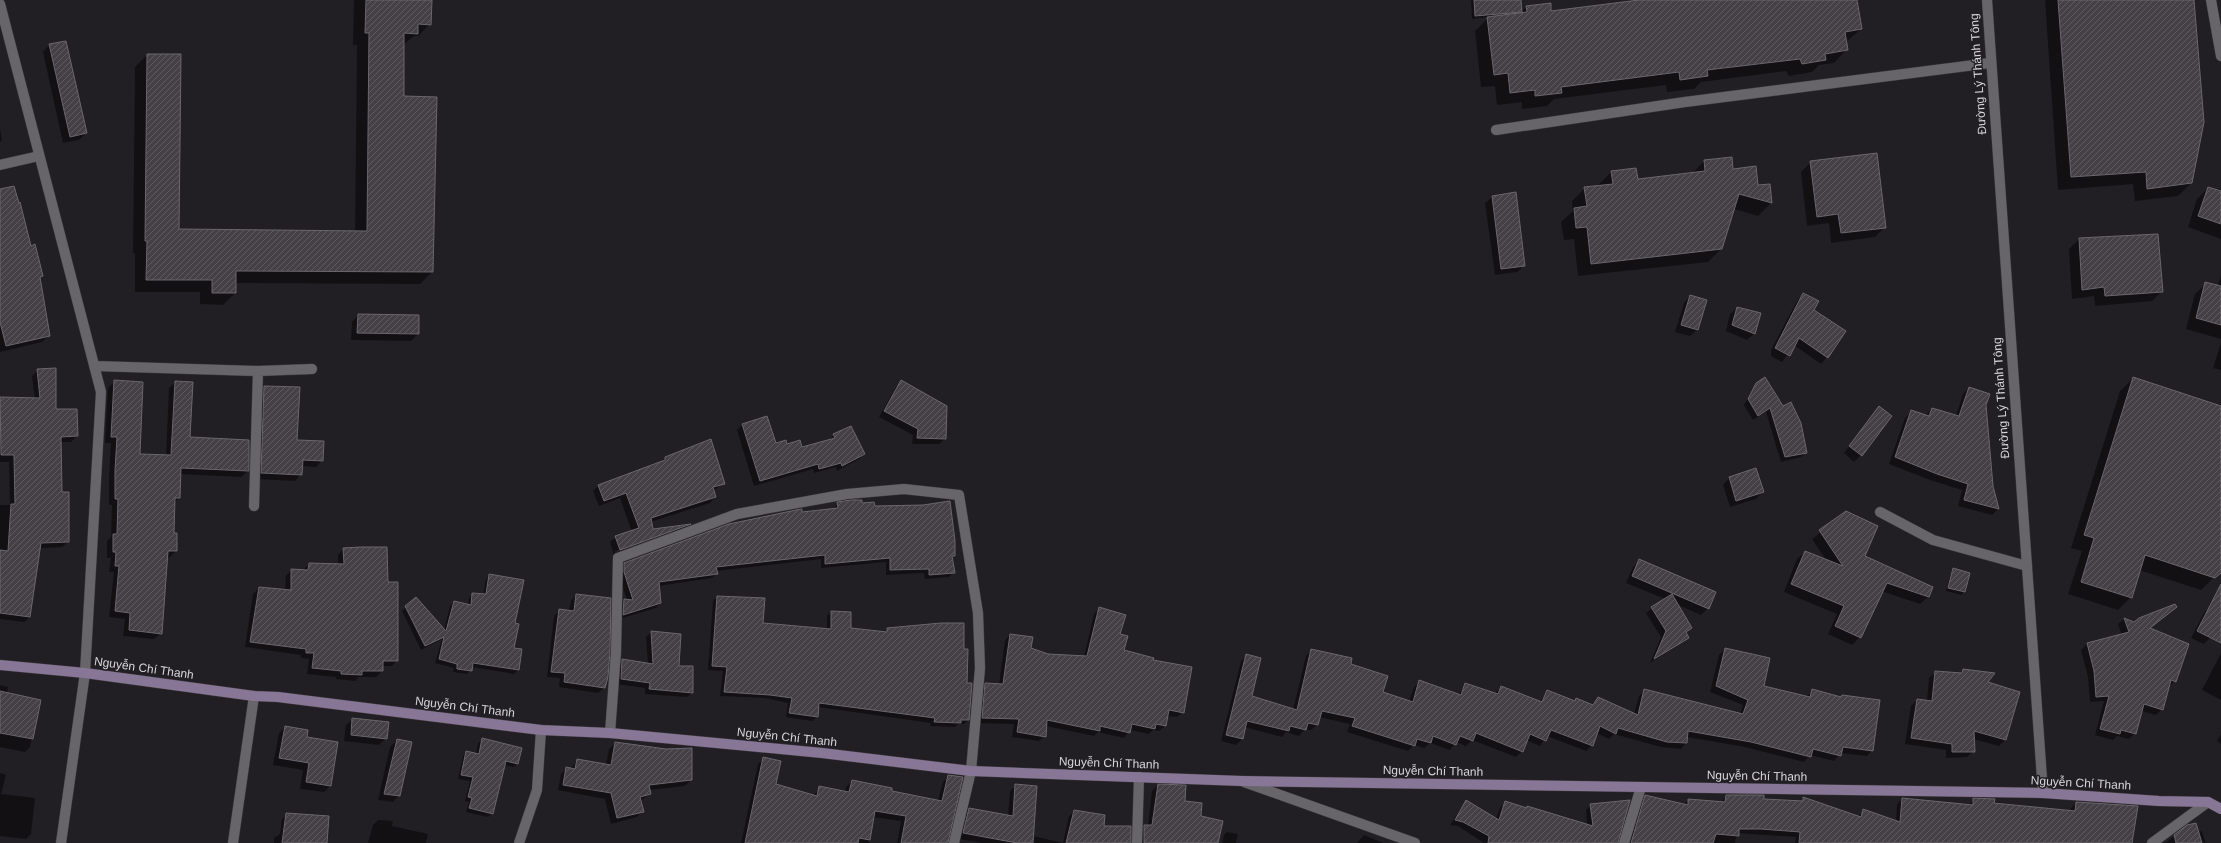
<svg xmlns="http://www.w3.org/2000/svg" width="2221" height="843" viewBox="0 0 2221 843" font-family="Arial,sans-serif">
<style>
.shadow{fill:#0007;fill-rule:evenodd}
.building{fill:url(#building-hatch);stroke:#69666d}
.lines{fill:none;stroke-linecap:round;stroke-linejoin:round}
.service-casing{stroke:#3c3a3e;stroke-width:11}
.minor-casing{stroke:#3c3a3e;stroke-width:11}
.tertiary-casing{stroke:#3c3a3e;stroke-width:11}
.secondary-casing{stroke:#3c3a3e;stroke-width:11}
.service{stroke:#67646a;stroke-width:10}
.minor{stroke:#67646a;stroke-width:10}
.tertiary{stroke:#67646a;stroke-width:10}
.secondary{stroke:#877695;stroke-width:10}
.labels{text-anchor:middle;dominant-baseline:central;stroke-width:3;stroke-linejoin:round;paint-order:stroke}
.street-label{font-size:12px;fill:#d8d6da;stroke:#221f24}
</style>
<defs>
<pattern id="building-hatch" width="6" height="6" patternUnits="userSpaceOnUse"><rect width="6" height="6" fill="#444046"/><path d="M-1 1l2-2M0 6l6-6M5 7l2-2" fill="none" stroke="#5e5b60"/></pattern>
</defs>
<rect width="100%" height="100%" fill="#221f24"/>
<path class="shadow" d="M354,0H431L430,24L418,36H414L403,45V97L432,272L420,284L235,283V293L223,305L200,304V292H135V253H133L135,67L147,55L178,230L355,232L357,45H353Z
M1471,0H1492L1493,14L1489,18L1519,14L1526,7L1550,12L1647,0H1856L1861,29L1846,42L1847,49L1834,63L1819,65L1812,72L1789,76L1786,71L1701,82L1694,89L1667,92L1666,85L1554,99L1547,106L1522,109V102L1497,105L1495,86L1481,87L1475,31L1489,17L1472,19Z
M2045,0H2193L2191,183L2178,196L2135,201L2133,184L2058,190Z
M49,45L86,133L79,140L63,143L43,52Z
M0,129L2,140L0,142Z
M1704,161L1732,170L1771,203L1758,216L1734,209L1722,248L1708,262L1578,276L1574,239L1564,240L1561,222L1573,211L1572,201L1585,188L1599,187L1598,185L1612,171L1637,180L1692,174Z
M1811,162L1885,227L1875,237L1831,243L1829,223L1807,226L1801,172Z
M2208,188L2221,192V239L2188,227L2197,199Z
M0,190L30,247L42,276L40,278L49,335L42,342L0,352Z
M1515,193L1524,266L1517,272L1495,275L1485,203L1492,197Z
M2079,239L2162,291L2152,301L2095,306L2094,296L2072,299L2069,249Z
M2221,275V339L2186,329L2195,294L2206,283L2218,286Z
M1803,294L1813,310L1827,357L1821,364L1794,345L1782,362L1771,356V350L1797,301Z
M1690,296L1706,301L1697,330L1690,336L1675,332L1684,303Z
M1737,308L1759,314L1754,334L1747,340L1726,331L1730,314Z
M358,315L418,334L411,341L351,340L352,322Z
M2221,343V370L2213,368Z
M38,370L55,410L77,436L71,442H60L61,493L68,542L62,547L40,548L30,617L24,622L0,619V505H10L9,462H0V398L35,399L32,376Z
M2133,378L2221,407V570L2201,590L2139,570L2131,597L2118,610L2068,594L2082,551L2071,548L2120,391Z
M901,381L945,439L939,444H912L913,435L879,417L896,387Z
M114,382L139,455L166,456L169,388L175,382L189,438L248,471L241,477L180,474L179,498L174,503L173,534L176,551L170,557H167L161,633L154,639L123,636L125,619L109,617L114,572H109L111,558H107V541L111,537L112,505H109V477L111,443H105L108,388Z
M1757,383L1806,452L1801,457L1781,462L1766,412L1753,420L1744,405Z
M265,387L296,441L322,460L316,467L302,466L301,474L295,481L256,479L258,393Z
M1969,388L1985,405L1992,486L1998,509L1992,515L1958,506L1962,490L1930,480L1889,464L1905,418L1912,411L1925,416L1932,409L1956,416L1963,394Z
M1879,407L1861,455L1854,462L1844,453Z
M742,425L775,444L801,448L828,441L834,435L864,454L859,459L837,471L836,467L814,473L813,469L754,486L737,430Z
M665,458L723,483L713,491L715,497L710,503L650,522L652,530L688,525L684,529L614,555L610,542L616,537L632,532L620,498L599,506L593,491L599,485L661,462ZM668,531L674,532L615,553V551Z
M1729,478L1762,492L1756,499L1730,507L1723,485Z
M838,503L861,504L874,507L954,556L951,558L954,572L949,577L925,579L924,573L886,575V562L821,568V559L716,571L717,574L712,578L658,586L660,603L656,608L619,619V605L624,600H627L620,577V568L625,563L801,513L833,510Z
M1846,513L1864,556L1932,587L1928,597L1920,604L1881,591L1860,637L1852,645L1828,634L1837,614L1784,592L1797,559L1805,552L1826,560L1812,539Z
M343,549L387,583L397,661L392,666H382V671L376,677H359L355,681L336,679V677L307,674L309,659L301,658V655L245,647L253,594L259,588L285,590L286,576L291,570H303L309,564L338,565V555Z
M1640,560L1708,608L1701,615L1676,604L1691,628L1685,634L1688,637L1650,663L1661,637L1646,613L1665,599L1626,583L1633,567Z
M1954,569L1964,592L1961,595L1946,591L1951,573Z
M489,575L514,624L513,649L521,650L518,670L514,674L472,667L467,674L453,672L454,668L435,663L442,639L421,650L402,611L406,607L444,630L450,606L454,602L468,606L469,598L472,594L483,595L486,579Z
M576,595L604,688L598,693L559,687L560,678L547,677L554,616L560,610L569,611L571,601Z
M717,597L762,624L827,629V616L831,612L850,629L884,632L887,629L963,650L968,720L964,724H958L955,727L930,726L931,723L818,707L817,717L812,721L786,717L788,703L765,698L720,696L723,671L708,670L713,601Z
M2211,606L2221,611V617L2210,638L2204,644L2191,638L2204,613Z
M2176,607L2149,629L2175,681L2168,687L2162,709L2156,715L2141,711L2135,733L2129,739L2117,736L2113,740L2095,735L2104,701L2090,702L2088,677L2081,650L2087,644L2122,635L2118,624L2124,619L2134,623Z
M1100,608L1119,635L1123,650L1152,661L1183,712L1177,717L1167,716L1165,726L1159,731L1153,730L1149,734L1130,730L1124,738L1098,732L1094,736L1046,726L1045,736L1039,741L1012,737L1014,724L977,723L980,690L986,684L999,685L1005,640L1010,635L1030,648L1048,655L1084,657L1094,614Z
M651,632L678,667L692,693L687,697L645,694V688L616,684L617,665L622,660L648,664L646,637Z
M1725,649L1763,687L1807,696L1812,691L1840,698L1842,696L1872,750L1867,756L1841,753L1834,761L1810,755L1804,762L1745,747L1687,737L1686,743L1681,749L1661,747L1614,734L1609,739L1596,733L1592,745L1586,751L1547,736L1540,746L1526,740L1522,751L1516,757L1472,740L1466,746L1456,742L1450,750L1430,743L1424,748L1414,745L1408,751L1347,732L1350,724L1319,717L1317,725L1311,730L1305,729L1299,736L1286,732L1282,737L1244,727L1242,739L1236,745L1221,741L1241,661L1246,656L1251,697L1293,710L1306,656L1312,650L1350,664L1382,693L1409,702L1414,687L1419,682L1458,695L1466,684L1495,693L1501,687L1540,702L1547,691L1574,702L1576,699L1591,705L1598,698L1634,714L1639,696L1645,690L1740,714L1743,705L1710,692L1719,655Z
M2221,653V700L2202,690Z
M1963,670L1986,683L2005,740L1999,746L1973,739L1974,751L1967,757L1946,758V750L1905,744L1911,706L1917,700L1927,701L1929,678L1936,672L1959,674Z
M0,685L8,687L7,694L40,700L30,747L25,752L0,747Z
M353,719L386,738L379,745L344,741L346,725Z
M285,727L305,738L330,786L324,792L300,789L303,770L273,765L279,733Z
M2221,734V744L2217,741Z
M397,740L399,795L393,802L378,800L390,747Z
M482,740L518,763L514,767L504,765L497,797L492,814L488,817L466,812L469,802L465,801L470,781L458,779L463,756L466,752L476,754L478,743Z
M615,743L691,780L685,786L649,790L650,794L640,801L643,811L637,817L611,824L605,799L558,790L561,774L567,768L571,769L577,760L606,765L609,749Z
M764,758L775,785L813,796L820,788L845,793L846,787L852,781L890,792L938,801L943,782L949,776L947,843H897L901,821L873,817L869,843H741L758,764Z
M0,773L6,775L1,794L35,798L31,834L26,839L0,836Z
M1158,785L1183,802L1200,817L1216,843H1138L1139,832L1144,826H1148L1152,791Z
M1016,786L1033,836L1063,843L1069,816L1075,811L1130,843H982L958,839L963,815L969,809L1008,816L1010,791Z
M1646,796L1684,805L1688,800L1721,803L1726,796L1800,802L1804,798L1858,817L1864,810L1896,822L1897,804L1902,799L1969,805L1974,799L2071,812V808L2076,803L2128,843H1795L1796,837L1737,833L1735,843H1628L1641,801Z
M1466,801L1496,819L1500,808L1505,803L1525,809L1528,807L1587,825L1586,810L1591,805L1617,843H1484L1458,826L1450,825Z
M287,814L326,843H274V838L280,834L282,819Z
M378,820L393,821L392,826L428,834L426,843H368L373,825Z
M2188,826L2198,832L2202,831L2206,843H2165Z
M1227,832L1238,834L1236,843H1222L1224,835Z
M1364,835L1383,843H1357Z"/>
<path class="building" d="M366,0H432L431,25L418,24V34L404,33V96L437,97L433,272L236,271V293H212V280H146L147,241H145L147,54H181L179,229L367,231L369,33H365Z
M1474,0H1521L1522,12L1475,16Z
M1639,0H1857L1862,29L1845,32L1848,50L1825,54L1826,60L1802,64L1800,59L1707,70L1708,76L1680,80L1679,72L1561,87L1562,93L1535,96V90L1510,93L1508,73L1494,75L1487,17L1527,12L1526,6L1551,3V11Z
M2058,0H2194L2204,122L2192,183L2147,189L2146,172L2071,177Z
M66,41L87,133L70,137L49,44Z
M1877,153L1886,228L1841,233L1838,214L1817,217L1810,161Z
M1732,157L1733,169L1756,166L1758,185L1770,184L1772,203L1739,194L1722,249L1591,264L1587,227L1576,228L1574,208L1587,206L1584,187L1613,184L1611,171L1636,168L1638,179L1705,171L1704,160Z
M14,186L19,203L20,202L31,246L35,244L43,276L40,277L50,336L6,346L0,322V189Z
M2208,187L2221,191V224L2198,216Z
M1516,192L1525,266L1501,269L1492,196Z
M2158,234L2163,292L2105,296L2104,287L2082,290L2079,238Z
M2205,282L2221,286V325L2196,318Z
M1803,293L1819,301L1814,310L1846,331L1828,358L1799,338L1790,356L1775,348Z
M1690,295L1707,300L1698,330L1681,325Z
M1737,307L1761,313L1755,334L1732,325Z
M358,314L419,315V334L357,333Z
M56,368V409H77L78,436L61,437L62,492H69V542L41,543L30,617L0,613V550L8,551L11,504H15L14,455H1L0,397L40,398L37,369Z
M1765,377L1783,406L1791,402L1801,423L1807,453L1785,457L1770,408L1758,416L1748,399L1756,383Z
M2133,377L2221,406V573L2215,578L2145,555L2132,598L2081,582L2094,538L2084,535Z
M114,380L143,382L140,454L171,455L175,381L193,382L190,437L249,440V471L181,468L180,498H175L174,533H177V551H168L162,634L129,630L130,613L115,611L119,566H115L116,552H113V534H117L118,499H115V470L117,437H111Z
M901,380L947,406L946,439L917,438L918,429L884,411Z
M264,386L300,387L297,440L324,441L323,461L303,460L302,475L261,473Z
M1969,387L1990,394L1986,405L1993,486L1999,509L1964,500L1968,484L1937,474L1895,457L1911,410L1929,416L1932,408L1959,416Z
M1879,406L1892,416L1862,456L1849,446Z
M767,416L776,443L786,440L787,444L800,440L802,447L835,438L833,434L851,426L865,454L842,466L841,463L819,469L818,464L760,481L742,424Z
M711,439L725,484L713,487L716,497L651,518L653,529L691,524L620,550L615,536L639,528L626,493L604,501L598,485L665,460V457Z
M1756,468L1764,492L1736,501L1729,477Z
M851,500H862V503L874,502L875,506L923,505L950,501L955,541V556H952L955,573L929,575V569L890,570V558L825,564V555L716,567L718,574L659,582L661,603L623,615L624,599L633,600L624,572V563L729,524L796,510L802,509V512L838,508L837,502Z
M1846,511L1878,526L1865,556L1933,587L1929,597L1887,583L1861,638L1835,626L1844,606L1791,584L1805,551L1843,566L1819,530Z
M361,547H387L388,582H398V661H383V671H362V675L341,674V671L312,668L314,653H306V649L250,642L259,587L291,590V569L308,570L309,563L344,564L343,548Z
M1639,559L1716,592L1709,609L1632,576Z
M1953,568L1970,573L1965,592L1948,588Z
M489,574L524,580L515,623L519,624L514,648L522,649L519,670L473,663L472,671L457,669V664L439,659L444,637L425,646L405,606L416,597L446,631L454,601L471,605L472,593L486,594Z
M2221,584V643L2197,631Z
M576,594L611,598L610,652L608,677L605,688L564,682L565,673L551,672L559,609L574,611Z
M1672,594L1692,628L1686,632L1689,638L1654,659L1666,631L1651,607Z
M717,596L765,598L763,623L831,629V611L851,612V628L887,632V628L941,623H964V649H968L967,683H972L969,720H961V723L934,722L935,718L819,703L818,717L789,713L792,698L770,695L724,692L727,667L712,666Z
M2175,604L2177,607L2150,628L2189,644L2176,682L2171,680L2163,710L2144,704L2136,734L2121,730L2120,734L2100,729L2109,696L2096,697L2094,671L2087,643L2129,632L2124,618L2134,622L2139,618Z
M1099,607L1126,615L1120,634L1128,636L1124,650L1154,658L1153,660L1192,667L1184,713L1169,710L1166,726L1156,724L1155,729L1132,724L1130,733L1100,726V731L1047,720L1046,737L1017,732L1019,719L982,718L985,683L1003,684L1010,634L1033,637L1031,648L1048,654L1087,656Z
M651,631L681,634L679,666H693V693L649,689L650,683L621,679L622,659L653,664Z
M1725,648L1770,658L1764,686L1810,697L1812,689L1841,697L1842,695L1880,700L1873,751L1843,747L1841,756L1813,749L1811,757L1751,742L1688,731L1687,743L1667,742L1618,728L1616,734L1600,726L1593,746L1551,730L1546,741L1530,734L1523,752L1476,733L1473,741L1460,736L1456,745L1433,736L1431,743L1417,739L1415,746L1352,726L1355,718L1322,711L1318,725L1308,723L1306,730L1290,726L1289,731L1247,721L1243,739L1226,735L1246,654L1261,658L1252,696L1297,710L1311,649L1352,658L1351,664L1388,676L1383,692L1413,702L1419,680L1461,695L1465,683L1498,694L1501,686L1542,702L1547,690L1575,701L1576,698L1593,705L1598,697L1638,715L1644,689L1743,714L1748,700L1716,686Z
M1963,669L1995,673L1988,682L2020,692L2006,740L1974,731L1975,752H1952V744L1911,738L1917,699L1932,701L1935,671L1962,673Z
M0,691L41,700L33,739L0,733Z
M352,718L389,722L387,739L351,735Z
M285,726L308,730L307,737L338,742L331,786L306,782L309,763L279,758Z
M482,738L522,748L518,764L506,761L493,814L469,808L472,798L468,797L473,777L461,775L466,751L479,754Z
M397,739L412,742L400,796L384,794Z
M615,742L666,749L692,748V780L649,785L651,794L640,797L644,812L617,818L611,793L563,785L566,767L575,769L577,759L611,765Z
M763,757L781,761L776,784L817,796L819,786L849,792L852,780L892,788V791L942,801L948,775L963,777L948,843H901L906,816L875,811L870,840L859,838L858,843H745Z
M1015,784L1037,786L1033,843H1017L963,833L969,808L1013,816Z
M1158,784L1186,785L1185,801L1202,803L1201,816L1223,821L1218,843H1144V825H1152Z
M1645,795L1688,805V799L1725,802L1726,795H1764V799L1803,801V797L1861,817L1863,809L1900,822L1902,798L1973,805V798L1995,799L1994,803L2075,811L2076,802L2138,806L2132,843H1799L1800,832L1761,829H1739V836L1716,834L1713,843H1631Z
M1466,800L1499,820L1505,801L1527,808V806L1593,826L1590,804L1630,800L1618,843H1488L1489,836L1463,822L1455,820Z
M1074,810L1105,815L1104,826H1131V843H1066Z
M286,813L329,816L327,843H282Z
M2196,823L2202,843H2176L2174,835L2187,825Z"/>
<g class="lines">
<g class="service-casing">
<path id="service" d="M2211,0L2221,56
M1496,130L1685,102L1990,63
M1624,843L1641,787"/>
</g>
<g class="minor-casing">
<path id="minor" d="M0,4L101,392L85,673L61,843
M0,165L39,156
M95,366L258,371L312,369
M254,506L258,371
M1880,512L1933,540L2027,566
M610,733L616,652L618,558L737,514L847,494L904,489L959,495L978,613L980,668L971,771L954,843
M1244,782L1415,843
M233,843L254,696
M519,843L537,790L541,730
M1137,843L1139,777
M2152,843L2208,802"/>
</g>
<g class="tertiary-casing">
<path id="tertiary" d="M1987,0L2043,793"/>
</g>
<g class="secondary-casing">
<path id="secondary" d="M0,665L85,673L254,696L278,697L541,730L610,733L822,753L971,771L1242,781L2043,793L2159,801L2208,802L2221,809"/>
</g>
<use href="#service" class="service"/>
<use href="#minor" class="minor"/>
<use href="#tertiary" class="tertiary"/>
<use href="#secondary" class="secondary"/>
</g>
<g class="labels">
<g class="street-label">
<text transform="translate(1978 74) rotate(-94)">Đường Lý Thánh Tông</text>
<text transform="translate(2001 398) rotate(-94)">Đường Lý Thánh Tông</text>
<text transform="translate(144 668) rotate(8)">Nguyễn Chí Thanh</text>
<text transform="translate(465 707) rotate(7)">Nguyễn Chí Thanh</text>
<text transform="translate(787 737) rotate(6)">Nguyễn Chí Thanh</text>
<text transform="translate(1109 763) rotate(2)">Nguyễn Chí Thanh</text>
<text transform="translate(1433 771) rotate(1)">Nguyễn Chí Thanh</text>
<text transform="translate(1757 776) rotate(1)">Nguyễn Chí Thanh</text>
<text transform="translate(2081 783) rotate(3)">Nguyễn Chí Thanh</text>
</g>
</g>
</svg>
